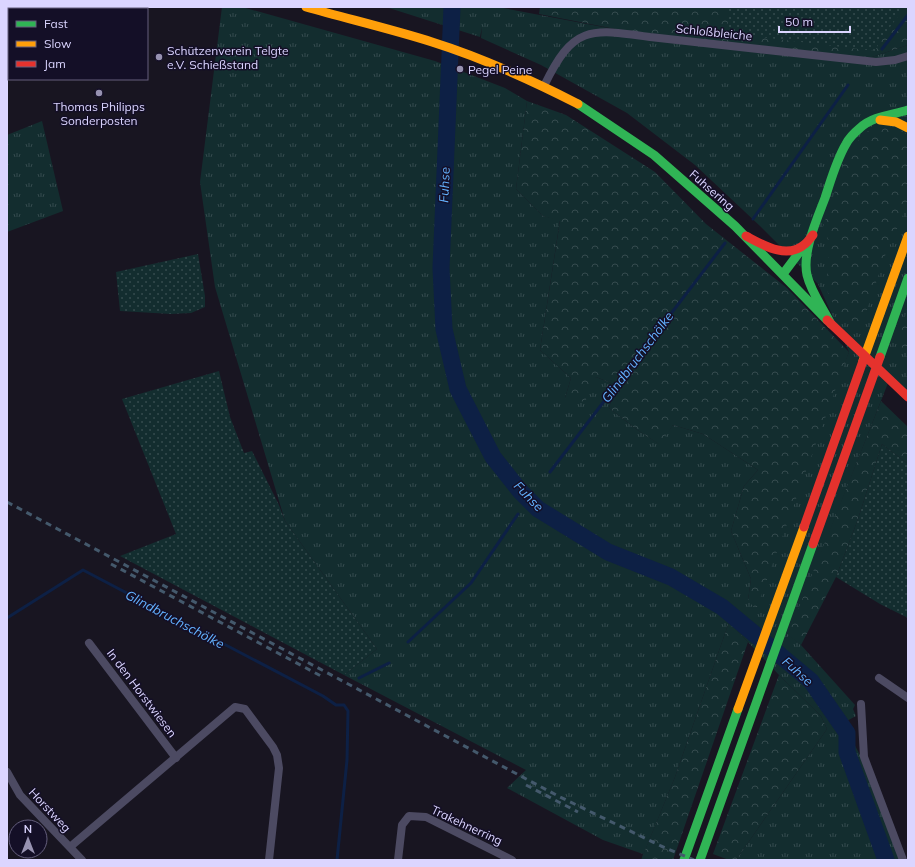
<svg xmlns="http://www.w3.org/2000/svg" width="915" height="867" viewBox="0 0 915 867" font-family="Mulish,sans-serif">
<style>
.grass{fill:url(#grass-tufts)}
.forest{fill:url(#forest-crowns)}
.park{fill:url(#park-dots)}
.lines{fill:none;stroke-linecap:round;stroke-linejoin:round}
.stream{stroke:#0d2045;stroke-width:3}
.river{stroke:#0d2045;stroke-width:17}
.street{stroke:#4c4a62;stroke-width:8}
.fast{stroke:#30b455;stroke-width:9}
.slow{stroke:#ff9f0a;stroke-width:9}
.jam{stroke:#e5322d;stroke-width:9}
.rail{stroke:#44596c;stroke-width:3;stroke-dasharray:6 5;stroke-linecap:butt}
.poi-dot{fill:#9792b1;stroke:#140f27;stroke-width:1.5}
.labels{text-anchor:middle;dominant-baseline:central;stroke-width:3;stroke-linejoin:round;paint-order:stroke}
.street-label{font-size:12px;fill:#dbd5ff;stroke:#140f27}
.poi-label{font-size:12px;fill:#dbd5ff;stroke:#140f27;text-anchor:start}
.water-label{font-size:13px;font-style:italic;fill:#63b2ff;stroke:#140f27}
</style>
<defs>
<pattern id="grass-tufts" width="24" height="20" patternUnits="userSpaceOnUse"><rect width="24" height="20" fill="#132d2f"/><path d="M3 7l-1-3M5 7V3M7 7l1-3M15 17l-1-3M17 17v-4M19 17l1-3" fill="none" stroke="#354b4e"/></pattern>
<pattern id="forest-crowns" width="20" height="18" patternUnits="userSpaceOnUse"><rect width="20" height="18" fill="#132d2f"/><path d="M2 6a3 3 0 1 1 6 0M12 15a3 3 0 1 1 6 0" fill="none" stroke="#354b4e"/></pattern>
<pattern id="park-dots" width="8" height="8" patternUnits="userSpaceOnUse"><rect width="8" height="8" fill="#132d2f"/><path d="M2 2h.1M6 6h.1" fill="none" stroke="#354b4e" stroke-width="1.8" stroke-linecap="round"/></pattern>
</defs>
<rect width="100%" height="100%" fill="#181521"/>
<path class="grass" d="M222,7H242L435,61L505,88L527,101L516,189L543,216L560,220L540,350L571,378L565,398L596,377L616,385L609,408L636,429L659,444L673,425L703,434L758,470L744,486L731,531L751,579L748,600L849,352L818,284L760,226L695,165L627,113L541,65L481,38L482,27L480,37L386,7H498L656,37L869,58L908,45V401L888,383L789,635L801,645L855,705L853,709L856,716L843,723L861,757L899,860H736L827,729L821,716L779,675L729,622L675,777L642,858L643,854L603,840L507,788L526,770L344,675L377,649L285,521L215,287L200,182Z
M42,121L63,211L7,232V135Z"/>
<path class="forest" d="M540,7H908V45L869,58L656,37L539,14Z
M527,101L566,115L655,172L706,224L787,288L849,352L756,610L748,600L751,579L731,531L744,486L758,470L703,434L673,425L660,445L636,429L609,408L616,385L596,377L585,402L565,398L571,378L540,350L560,221L543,216L516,189Z
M881,124L900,129L908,136V204L886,253L861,328C850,319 837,311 830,298C823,287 831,255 828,240C827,236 824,233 822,230L846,157L863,134Z
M908,305V351L898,345Z
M881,401L908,427V464L882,444L858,519L836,577L801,645L788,635Z
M729,622L748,642L673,860H641L675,777Z
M779,675L821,716L827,729L736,860H729L713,854Z"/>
<path class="park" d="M729,7H905L881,39L875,51L727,33Z
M198,254L205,296V307L191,313L171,314L120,311L116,272Z
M219,371L230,417L244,453L252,451L279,505L285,521L377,649L344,675L120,556L176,534L122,399Z
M882,444L908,464V618L880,604L836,577L858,519Z"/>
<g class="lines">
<path class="stream" d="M882,49L908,15
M753,219L848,85
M550,472L725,243
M7,618L83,570L323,696L336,705H344
M408,642L471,583L518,514
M359,678L389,663
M337,860L347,760L348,711L344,705"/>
<path class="river" d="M452,7L441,268L444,329L458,389L493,457L520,491L538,509L608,552L671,577L722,607L811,681L847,733V752L886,860"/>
<path class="street" d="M43,9L51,7
M7,17H9
M544,86C573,26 589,28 650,37L876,62L895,60L908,56
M89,643L176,758
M879,678L908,698
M861,704L864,757L903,860
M7,772L20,795L82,860
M70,847L235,707L245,709L273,747L277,755L279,768L269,860
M398,860L402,825L409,816L426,817L512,860"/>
<path class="fast" d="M578,104L654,155L735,226L827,320
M783,274L804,246
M831,324C823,308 811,292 807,275C802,252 817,219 825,198C831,180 836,161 846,144C849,138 854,133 860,128C873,116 892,115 908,110
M880,357L908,278
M684,860L738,709
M700,860L813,544"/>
<path class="slow" d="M306,7C348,19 391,29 432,42C483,58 531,80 578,104
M880,120L896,122L908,128
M863,361L908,236
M738,709L804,527"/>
<path class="jam" d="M746,236C763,245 787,260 805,244C808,242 810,238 813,235
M827,320L908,397
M804,527L863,361
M813,544L880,357"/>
<path class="rail" d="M7,502L560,797L661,846L694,860
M111,564L321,676
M526,785L578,812"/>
</g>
<g class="poi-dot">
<circle cx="159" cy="57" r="4"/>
<circle cx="460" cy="69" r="4"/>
<circle cx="99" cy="93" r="4"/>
</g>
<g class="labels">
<g class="street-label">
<text transform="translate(714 32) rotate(6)">Schloßbleiche</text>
<text transform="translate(712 190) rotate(41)">Fuhsering</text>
<text transform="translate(142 693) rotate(53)">In den Horstwiesen</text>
<text transform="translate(50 810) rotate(47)">Horstweg</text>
<text transform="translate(467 825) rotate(25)">Trakehnerring</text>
</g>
<g class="poi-label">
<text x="167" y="50">Schützenverein Telgte<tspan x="167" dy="14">e.V. Schießstand</tspan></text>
<text x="468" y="69">Pegel Peine</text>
<text x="99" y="106" text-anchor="middle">Thomas Philipps<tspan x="99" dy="14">Sonderposten</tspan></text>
</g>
<g class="water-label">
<text transform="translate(444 185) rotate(-88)">Fuhse</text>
<text transform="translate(637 357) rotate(-53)">Glindbruchschölke</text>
<text transform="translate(529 496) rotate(46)">Fuhse</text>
<text transform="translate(175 619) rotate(28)">Glindbruchschölke</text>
<text transform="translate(798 671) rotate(42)">Fuhse</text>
</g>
</g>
<rect width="915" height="867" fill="none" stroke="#dbd5ff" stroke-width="16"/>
<rect x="8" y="8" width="140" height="72" fill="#140f27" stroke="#645e7d"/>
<rect x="16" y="21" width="20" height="6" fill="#30b455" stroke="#645e7d"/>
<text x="44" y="28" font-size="12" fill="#dbd5ff">Fast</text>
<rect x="16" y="41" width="20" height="6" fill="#ff9f0a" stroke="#645e7d"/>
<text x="44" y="48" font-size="12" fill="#dbd5ff">Slow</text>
<rect x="16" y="61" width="20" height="6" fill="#e5322d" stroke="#645e7d"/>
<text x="44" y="68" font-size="12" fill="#dbd5ff">Jam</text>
<g transform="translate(28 839)"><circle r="19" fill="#140f27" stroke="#645e7d"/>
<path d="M0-3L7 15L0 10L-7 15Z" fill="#9792b1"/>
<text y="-6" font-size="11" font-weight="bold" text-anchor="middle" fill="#dbd5ff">N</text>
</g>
<path d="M779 26v6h71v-6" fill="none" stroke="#dbd5ff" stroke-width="2"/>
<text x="785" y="26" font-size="12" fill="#dbd5ff" stroke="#140f27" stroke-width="3" paint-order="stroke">50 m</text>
</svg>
